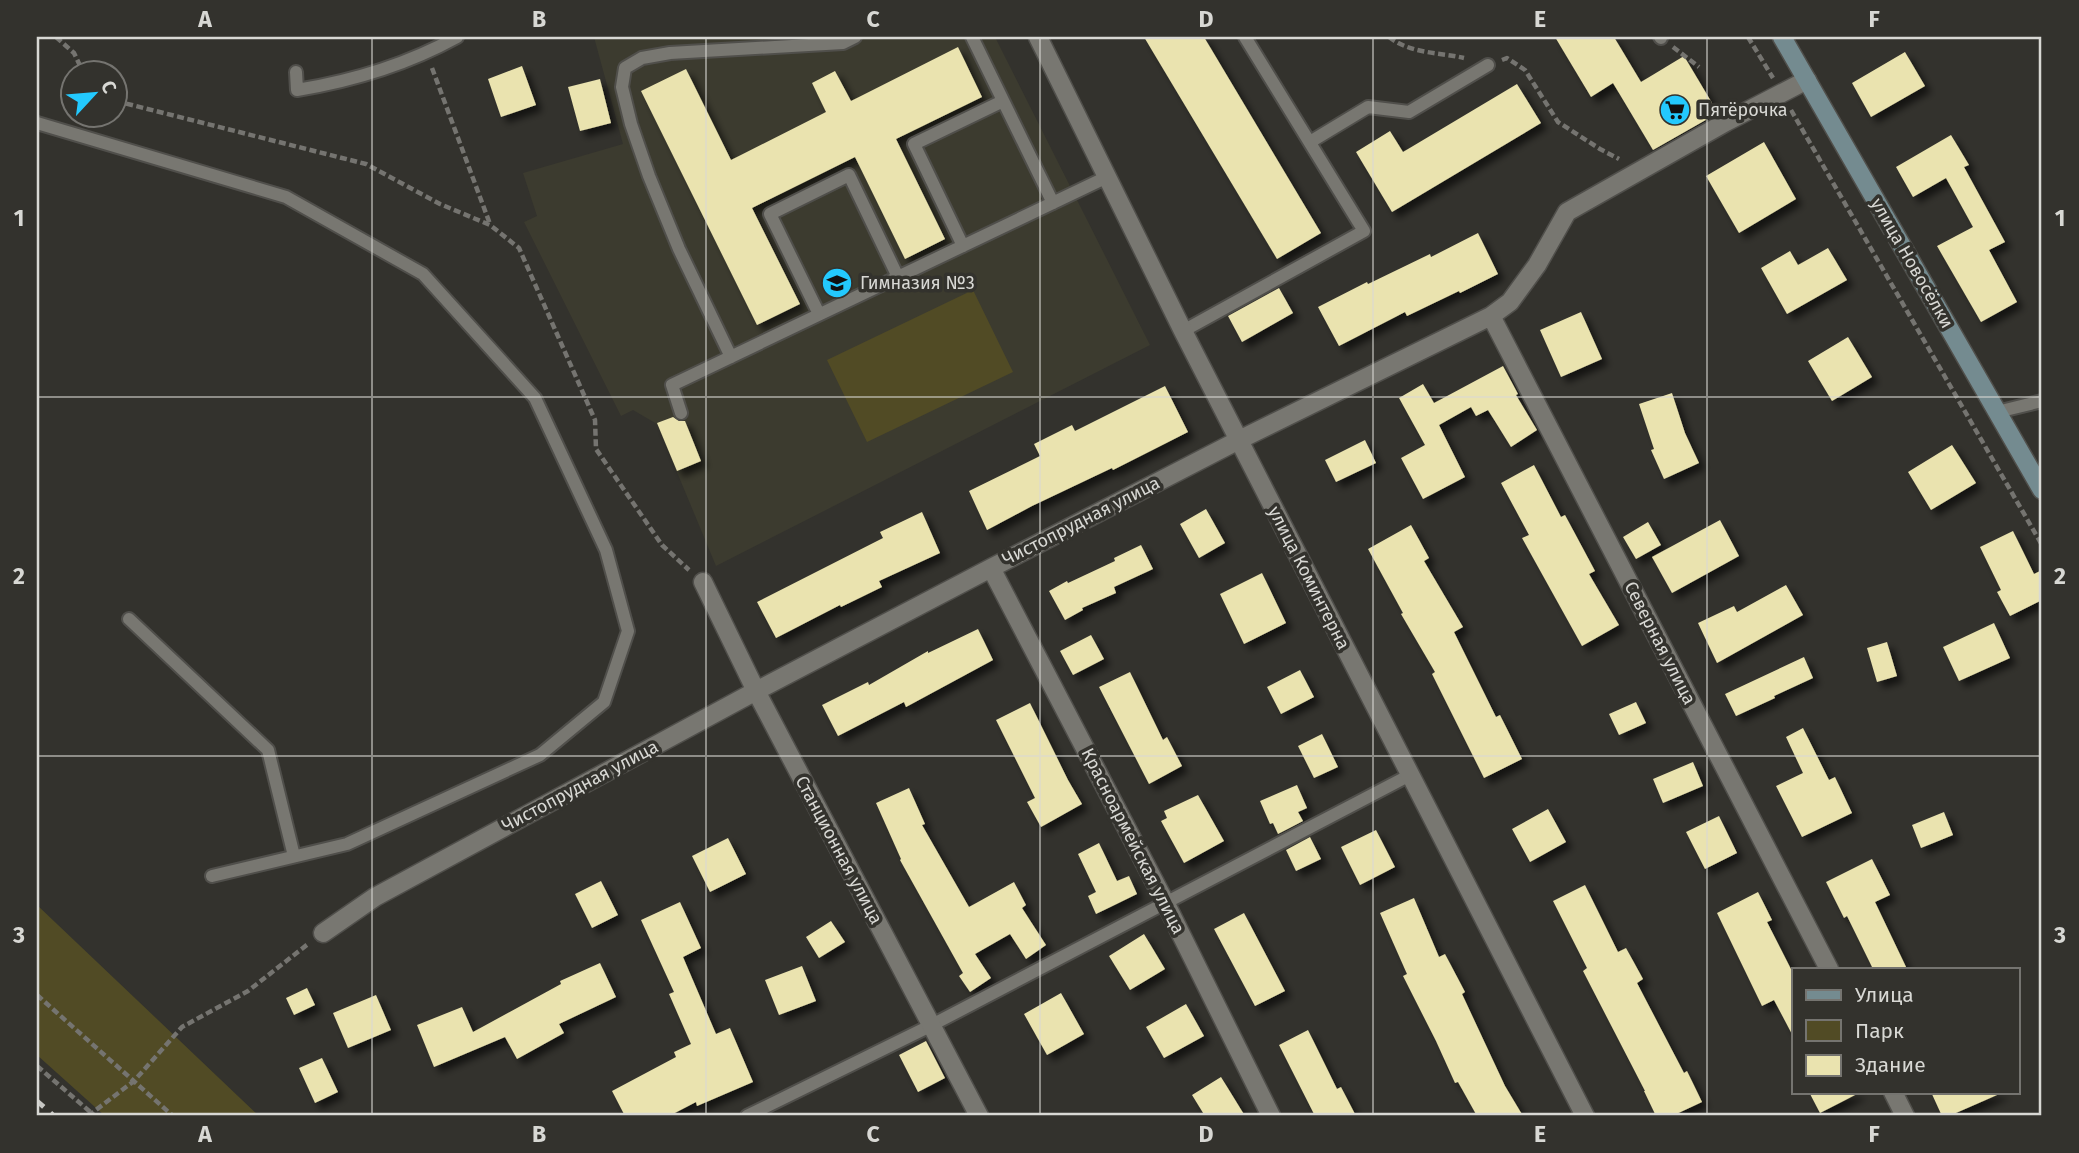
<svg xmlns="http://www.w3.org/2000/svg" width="2079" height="1153" viewBox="0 0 2079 1153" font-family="'Fira Sans',sans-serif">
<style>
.built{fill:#3c3b2f}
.green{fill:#514b25}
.building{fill:#eae3af;filter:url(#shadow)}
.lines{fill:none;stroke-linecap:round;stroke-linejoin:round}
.lane-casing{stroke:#504f4b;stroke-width:16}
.street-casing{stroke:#504f4b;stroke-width:21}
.secondary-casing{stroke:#504f4b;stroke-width:21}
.path{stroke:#757470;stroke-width:4.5;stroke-dasharray:7 3.5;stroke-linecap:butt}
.lane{stroke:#787771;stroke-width:12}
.street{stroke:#787771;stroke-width:18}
.secondary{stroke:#748b90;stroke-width:18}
.rail{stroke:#c7c7c3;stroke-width:5;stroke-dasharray:9 9;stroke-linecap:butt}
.grid{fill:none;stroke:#d8d8d4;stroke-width:2;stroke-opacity:0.55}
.labels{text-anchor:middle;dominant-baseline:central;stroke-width:7;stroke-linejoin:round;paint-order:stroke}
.poi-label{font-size:18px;fill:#d8d8d4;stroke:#33322d;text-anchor:start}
.street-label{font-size:18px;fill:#d8d8d4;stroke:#33322d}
.neatline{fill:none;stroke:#d8d8d4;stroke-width:2.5}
.grid-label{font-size:23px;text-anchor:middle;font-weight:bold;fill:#d8d8d4}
</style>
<defs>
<filter id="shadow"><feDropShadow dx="6" dy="6" stdDeviation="3.5" flood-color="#0009"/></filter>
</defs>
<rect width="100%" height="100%" fill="#33322d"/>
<path class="built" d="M594,37H995L1150,345L716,566L657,424L633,410L621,416L524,222L537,216L523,173L623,144Z"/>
<path class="green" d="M973,290L1013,372L867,442L827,360Z
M37,905L259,1116H105L37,1055Z"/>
<path class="building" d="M1144,37H1204L1321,233L1277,259Z
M1555,37H1614L1641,82L1684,56L1718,113L1653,150L1613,83L1591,97Z
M958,47L982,97L896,139L945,239L905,259L855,157L752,208L800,304L757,325L641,91L686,69L731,160L826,112L812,83L835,71L851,101Z
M1905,52L1925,86L1871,117L1852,83Z
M522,66L536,105L501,117L488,79Z
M600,79L611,123L580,131L568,87Z
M1517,84L1541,123L1392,212L1356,152L1390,131L1403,152Z
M1951,135L1969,165L1964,167L2005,242L1989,250L2017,302L1981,322L1937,246L1973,227L1946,178L1913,197L1896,167Z
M1764,142L1796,199L1739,233L1706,176Z
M1478,233L1498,274L1460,293L1459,291L1407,316L1405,312L1339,346L1318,307L1367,282L1368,284L1430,254L1431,257Z
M1828,248L1847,280L1787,314L1761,268L1790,251L1798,265Z
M1279,288L1293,313L1242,342L1228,316Z
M1581,312L1602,359L1561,377L1540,330Z
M1848,337L1872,377L1832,401L1808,361Z
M1503,366L1518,394L1516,395L1537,430L1511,447L1488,410L1476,416L1471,407L1439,425L1465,477L1423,499L1401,458L1425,445L1399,398L1423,384L1434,403Z
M1165,386L1188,432L1113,470L1112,468L1032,506L987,530L969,491L1040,456L1034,444L1072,425L1075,431Z
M1672,393L1685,433L1699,463L1664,479L1651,450L1654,449L1639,404Z
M673,417L679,421H685L701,461L677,471L657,423Z
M1365,440L1376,463L1336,482L1325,460Z
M1952,445L1976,483L1931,510L1908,472Z
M1534,465L1561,517L1565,515L1595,571L1589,574L1619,625L1582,646L1522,538L1529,535L1501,483Z
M1206,509L1225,543L1199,558L1180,524Z
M922,512L940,553L879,581L882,587L841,607L840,605L776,638L757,602L883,538L880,532Z
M1720,520L1739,556L1672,593L1652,557Z
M1648,522L1661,545L1636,559L1623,537Z
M1411,525L1429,558L1424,561L1463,627L1454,632L1496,717L1500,715L1522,759L1484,778L1432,674L1435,672L1401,614L1403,613L1368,549Z
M2013,531L2034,574L2042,570V600L2010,616L1997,592L2001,590L1980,547Z
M1141,545L1153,569L1114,587L1116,593L1082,608L1083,610L1065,620L1049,591L1067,581L1068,583L1115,561L1114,558Z
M1262,573L1286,623L1244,644L1220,594Z
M1786,585L1803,615L1717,663L1698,623L1734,606L1737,612Z
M1994,623L2010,658L1959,681L1943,647Z
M978,629L993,660L906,707L904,702L838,736L822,705L868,682L869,685L928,651V653Z
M1091,635L1104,659L1073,675L1060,651Z
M1887,642L1897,676L1877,682L1867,648Z
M1804,657L1813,678L1774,696L1775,698L1736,716L1725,694Z
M1300,670L1314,697L1281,714L1267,687Z
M1130,672L1163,740L1167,737L1182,766L1149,784L1099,687Z
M1636,702L1646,723L1619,735L1609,714Z
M1030,703L1068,780L1082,804L1041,827L1027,802L1035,798L996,720Z
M1803,728L1829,780L1835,777L1852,813L1802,837L1776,786L1803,773L1786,737Z
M1322,734L1338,767L1314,778L1298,746Z
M1693,762L1703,786L1663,803L1653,779Z
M1297,785L1307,808L1298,812L1303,821L1278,834L1273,823L1270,824L1260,801Z
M909,788L925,824L922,825L969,907L1014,882L1026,905L1022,908L1046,945L1026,959L1010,934L975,954L991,978L970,992L959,976L963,973L900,860L901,859L876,803Z
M1198,795L1224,841L1184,863L1161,821L1167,818L1164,811Z
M1548,809L1566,842L1530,862L1512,829Z
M1944,812L1953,835L1921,848L1912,825Z
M1719,816L1737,853L1705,869L1686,832Z
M1376,830L1395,867L1360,885L1341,847Z
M1310,837L1321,859L1296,871L1286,850Z
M728,838L746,874L710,892L692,856Z
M1099,843L1117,881L1129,876L1137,894L1096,914L1088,896L1096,892L1078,854Z
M1872,859L1890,895L1875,902L1907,969H1873L1847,916L1844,918L1826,882Z
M601,881L618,915L592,928L575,894Z
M1585,885L1618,952L1626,948L1643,979L1637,983L1684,1073L1687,1071L1702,1102L1672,1116H1656L1644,1091H1645L1583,971L1587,968L1553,901Z
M1758,892L1772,920L1767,922L1794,975V1038L1774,1000L1762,1006L1717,913Z
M1414,898L1439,957L1445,954L1465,992L1462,994L1505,1086L1523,1116H1477L1458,1082L1455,1083L1436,1041L1403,976L1407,974L1380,913Z
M680,902L701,948L683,957L716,1034L730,1028L753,1082L697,1106L696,1102L669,1116H625L612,1091L676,1057L674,1052L691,1044L669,994L674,992L641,920Z
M1244,913L1285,991L1255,1006L1214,929Z
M831,921L845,942L819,958L806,937Z
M1144,934L1165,969L1130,990L1109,956Z
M600,963L616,997L559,1024L564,1033L517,1059L505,1037L434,1067L417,1025L462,1007L473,1032L561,984L560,981Z
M802,966L816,1001L779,1015L765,980Z
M307,988L315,1005L294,1015L286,998Z
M1061,993L1084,1034L1047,1055L1024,1014Z
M376,995L391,1030L348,1048L333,1013Z
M1186,1004L1204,1036L1164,1058L1146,1027Z
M1308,1030L1337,1089L1341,1087L1356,1116H1315L1279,1045Z
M926,1041L945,1078L918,1092L899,1055Z
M322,1058L338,1092L315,1103L299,1068Z
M1221,1077L1245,1116H1205L1192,1095Z
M1809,1092H1861L1820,1113Z
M1931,1092H2004L1949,1116H1942Z"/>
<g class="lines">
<g class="lane-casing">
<path id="lane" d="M972,37L1053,203
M1660,37L1661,38
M296,72L297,90C352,81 408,64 457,37
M37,123L286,197L423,274L535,398L606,550L628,631L604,702L540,755L347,844L212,876
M1310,142L1368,107L1409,112L1488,65
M963,246L914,144L1003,101
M819,314L770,214L849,175L898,277
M1183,331L1364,231L1245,37
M731,357L679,249L649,176L631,124L622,87L625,68L642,58L670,53L843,43L855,37
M1997,412L2042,401
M681,413L672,385L1107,177
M129,619L268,750L294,856
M747,1116L930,1026L1410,775"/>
</g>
<g class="street-casing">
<path id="street" d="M1038,37L1183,331L1585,1116
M1491,316L1829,969
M991,568L1165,902L1271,1116
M703,582L756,691L979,1116
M323,933L375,897L756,691L991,568L1239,440L1491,316L1510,302L1537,265L1567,212L1726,122L1807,80
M1893,1092L1905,1116"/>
</g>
<g class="secondary-casing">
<path id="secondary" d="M1782,37L2042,490"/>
</g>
<path class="path" d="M56,37L74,53L84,74
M1389,37C1411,54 1438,52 1464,58
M1748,37L1773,78
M1673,47L1699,67
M1502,60L1507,58L1525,70L1558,122L1600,149L1619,159
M432,68L490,224
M116,101L366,164L440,204L490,225L519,248L595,420L596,449L662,545L689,570
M1791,110L2042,545
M37,995L173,1116
M37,1066L95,1116
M88,1116L134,1081L182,1027L248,991L308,944"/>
<use href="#lane" class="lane"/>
<use href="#street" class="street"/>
<use href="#secondary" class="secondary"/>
<path class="rail" d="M37,1101L54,1116"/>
</g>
<path class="grid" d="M372,37V1116M706,37V1116M1040,37V1116M1373,37V1116M1707,37V1116M37,397H2042M37,756H2042"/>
<defs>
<g id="supermarket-disc" transform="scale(1.575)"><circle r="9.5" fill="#23c9fe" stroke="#33322d"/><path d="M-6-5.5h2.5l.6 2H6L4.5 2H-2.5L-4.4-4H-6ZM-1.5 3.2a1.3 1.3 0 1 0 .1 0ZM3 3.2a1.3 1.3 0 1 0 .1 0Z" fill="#111"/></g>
<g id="school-disc" transform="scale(1.575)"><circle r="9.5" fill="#23c9fe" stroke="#33322d"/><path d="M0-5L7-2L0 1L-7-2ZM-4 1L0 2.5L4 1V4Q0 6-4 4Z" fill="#111"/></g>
</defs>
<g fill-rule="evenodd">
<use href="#supermarket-disc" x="1675" y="110"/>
<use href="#school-disc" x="837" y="283"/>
</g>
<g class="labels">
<g class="poi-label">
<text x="1698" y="110">Пятёрочка</text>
<text x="860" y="283">Гимназия №3</text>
</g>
<g class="street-label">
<text transform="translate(1912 263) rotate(60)">улица Новосёлки</text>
<text transform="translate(1081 521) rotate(-27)">Чистопрудная улица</text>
<text transform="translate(1309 578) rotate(63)">улица Коминтерна</text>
<text transform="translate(1660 643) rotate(63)">Северная улица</text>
<text transform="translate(580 786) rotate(-28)">Чистопрудная улица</text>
<text transform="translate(1133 841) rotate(63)">Красноармейская улица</text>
<text transform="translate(839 850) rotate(62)">Станционная улица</text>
</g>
</g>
<rect width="2079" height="1153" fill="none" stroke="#33322d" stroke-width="77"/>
<rect x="1792" y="968" width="228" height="126" fill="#33322d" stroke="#757470" stroke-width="2"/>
<rect x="1806" y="990" width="35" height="10" fill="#748b90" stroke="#757470" stroke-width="2"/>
<text x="1855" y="1002" font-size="21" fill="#d8d8d4">Улица</text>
<rect x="1806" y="1020" width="35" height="21" fill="#514b25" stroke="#757470" stroke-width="2"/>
<text x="1855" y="1038" font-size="21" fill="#d8d8d4">Парк</text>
<rect x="1806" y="1055" width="35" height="21" fill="#eae3af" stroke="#757470" stroke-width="2"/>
<text x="1855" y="1072" font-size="21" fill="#d8d8d4">Здание</text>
<g transform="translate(94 94) rotate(64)"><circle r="33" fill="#33322d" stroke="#757470" stroke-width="2"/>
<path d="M0-5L12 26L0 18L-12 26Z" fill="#23c9fe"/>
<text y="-10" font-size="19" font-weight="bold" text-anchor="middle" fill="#d8d8d4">С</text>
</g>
<rect x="38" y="38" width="2002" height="1076" class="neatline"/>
<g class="grid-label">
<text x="205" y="27">A</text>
<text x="539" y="27">B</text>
<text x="873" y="27">C</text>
<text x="1206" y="27">D</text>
<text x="1540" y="27">E</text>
<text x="1874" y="27">F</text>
<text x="19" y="226">1</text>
<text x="2060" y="226">1</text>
<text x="19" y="584">2</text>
<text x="2060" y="584">2</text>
<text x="19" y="943">3</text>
<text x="2060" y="943">3</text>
<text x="205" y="1142">A</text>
<text x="539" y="1142">B</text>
<text x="873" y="1142">C</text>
<text x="1206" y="1142">D</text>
<text x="1540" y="1142">E</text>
<text x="1874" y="1142">F</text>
</g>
</svg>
